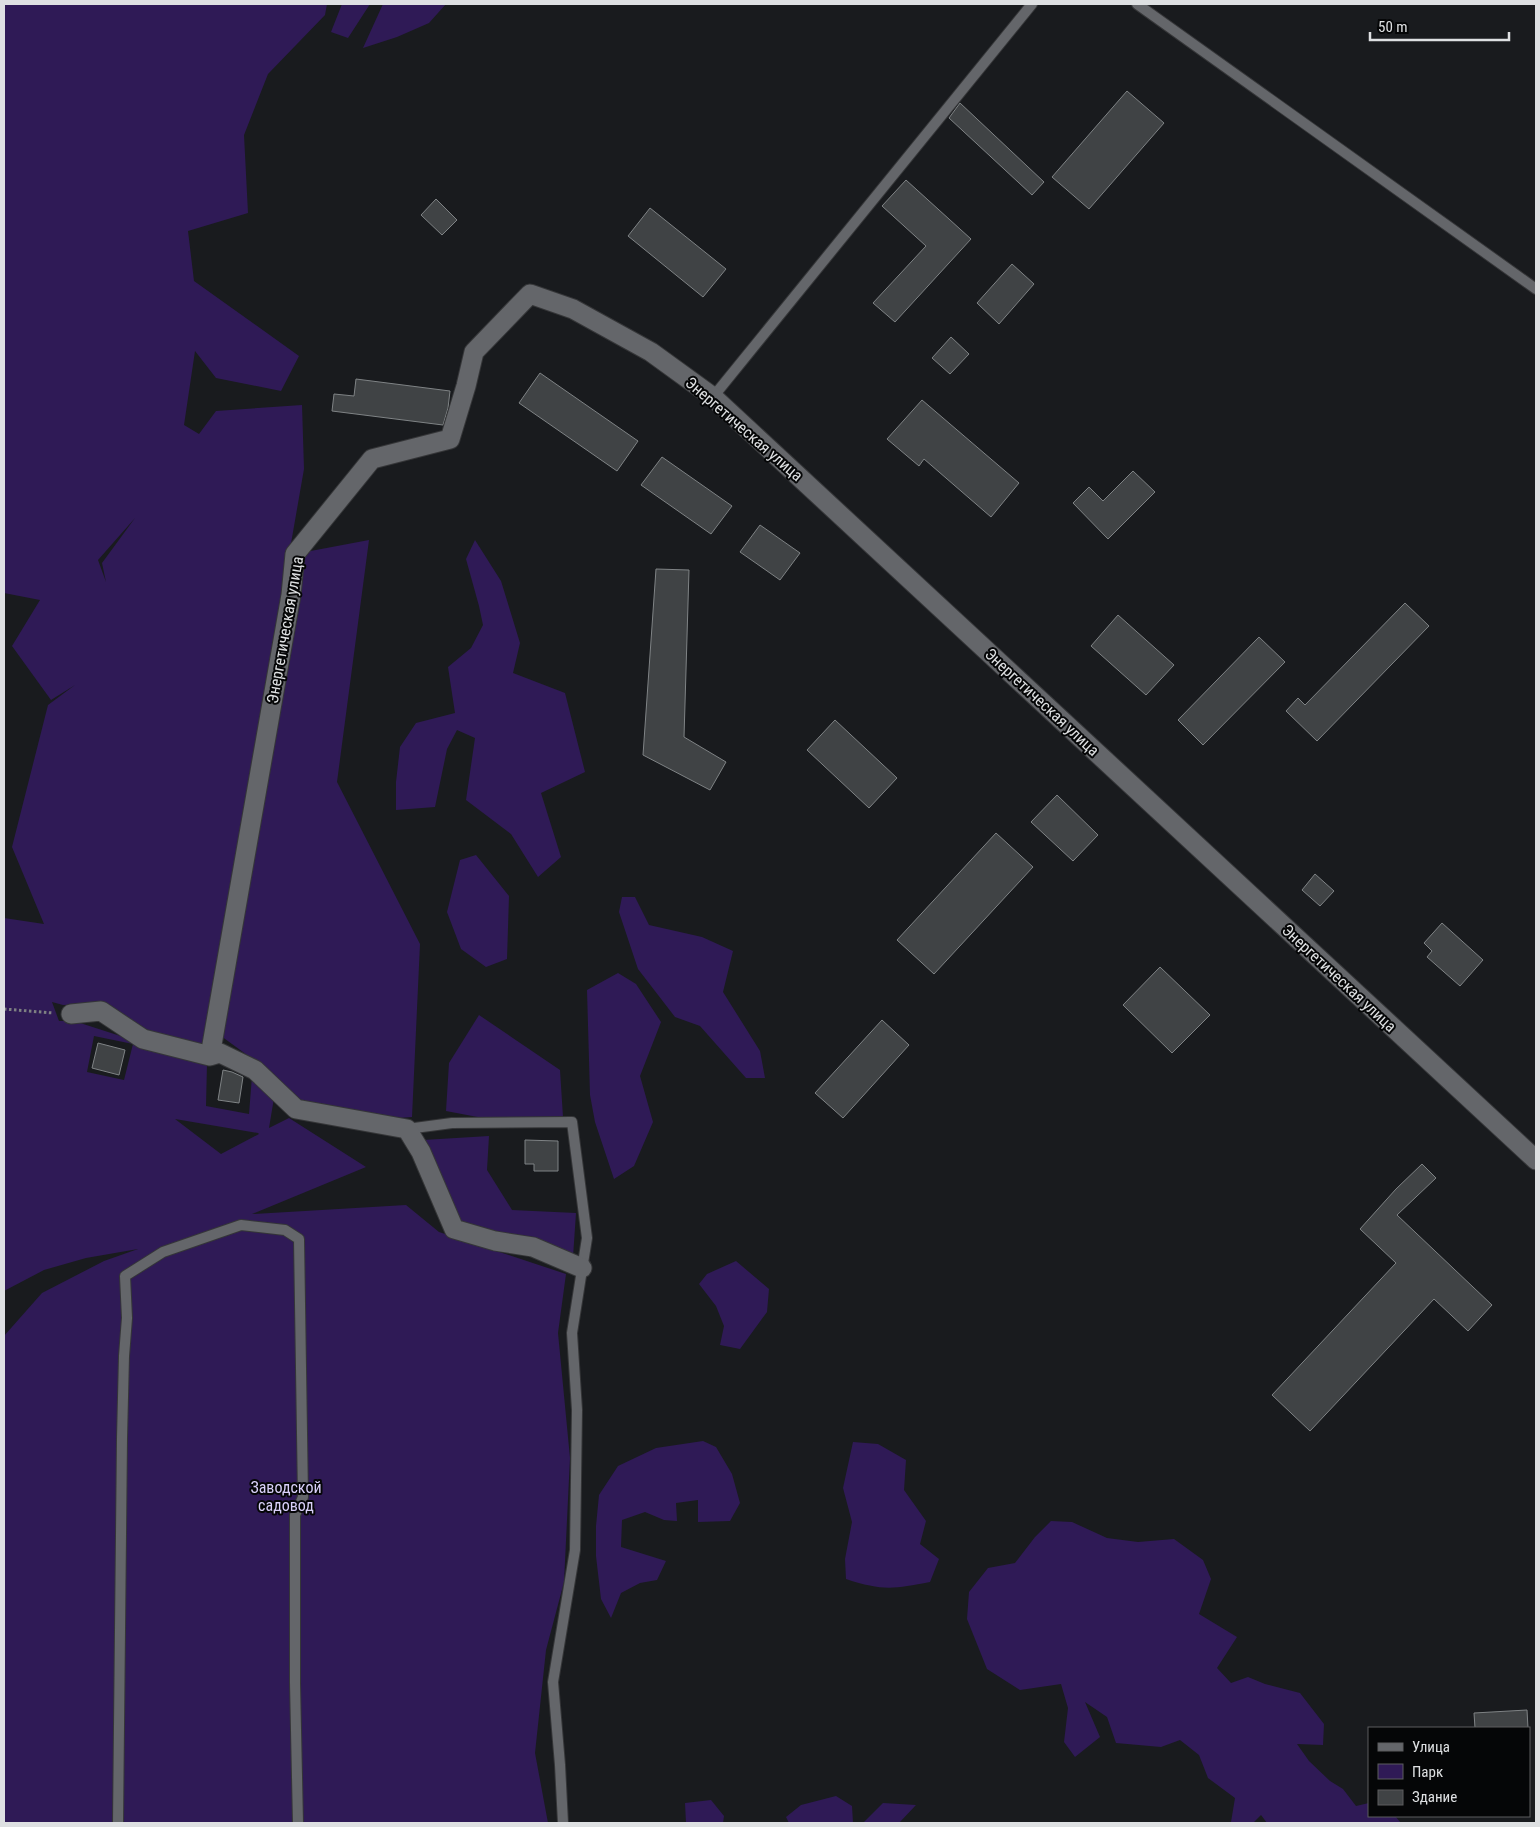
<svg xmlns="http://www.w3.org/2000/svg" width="1540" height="1827" viewBox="0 0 1540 1827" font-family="'Roboto Condensed',sans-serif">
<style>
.green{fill:#2f1a56;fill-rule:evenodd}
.building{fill:#404345;stroke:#7f8385}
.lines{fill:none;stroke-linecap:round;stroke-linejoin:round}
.lane-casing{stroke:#353638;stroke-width:12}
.street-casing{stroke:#353638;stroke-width:21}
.path{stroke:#7e8082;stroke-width:3;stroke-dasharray:2.5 2.5;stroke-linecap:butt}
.lane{stroke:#64666a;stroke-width:10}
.street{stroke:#64666a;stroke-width:19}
.labels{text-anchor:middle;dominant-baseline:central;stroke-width:4;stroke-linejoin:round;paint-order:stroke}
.street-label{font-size:16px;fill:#dee0e2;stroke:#050607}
.park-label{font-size:16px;fill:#d9d0f9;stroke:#050607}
</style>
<rect width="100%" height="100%" fill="#191b1e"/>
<path class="green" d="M4,4H327L325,15L268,74L244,135L248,213L188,231L194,281L299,356L281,391L216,378L195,351L184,425L199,434L216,411L302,405L304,469L203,1047L128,1027L105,1004L63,1005L52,1002L59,1021H74L207,1064L206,1106L249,1114L252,1076L274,1098L269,1128L289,1118L366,1167L252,1214L406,1205L439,1232L566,1274L558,1333L570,1458L564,1582L546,1650L535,1753L548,1823H4V1336L42,1293L104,1261L138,1249L86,1258L44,1270L4,1291V918L44,924L12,847L48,705L75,685L51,700L12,646L40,600L4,593ZM135,518L102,563L106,582L98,560ZM94,1036L133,1044L124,1080L87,1072ZM175,1119L258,1133L259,1134L221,1154Z
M342,4H370L348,38L331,32Z
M383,4H446L429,23L397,37L363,48Z
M369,540L337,782L420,944L412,1117L371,1120L308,1107L273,1074L221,1036L300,553Z
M475,540L501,581L520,643L513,673L565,693L585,772L541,793L561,857L538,877L511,834L466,800L475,738L457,730L447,749L435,807L396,810V782L400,747L416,723L455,713L448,667L471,648L483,625L479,606L466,559Z
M476,855L509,896L507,959L486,967L461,949L447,912L460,860Z
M622,897H635L649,925L702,937L733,951L723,992L760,1051L765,1078H746L700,1026L675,1017L638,969L619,912Z
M618,973L636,984L661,1022L640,1076L653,1122L634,1166L614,1179L595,1122L590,1095L587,990Z
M479,1015L560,1070L563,1117L488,1119L446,1111L449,1063Z
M489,1136L487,1170L512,1210L576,1213L573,1257L541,1242L461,1223L423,1140Z
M736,1261L769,1289L767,1312L740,1349L720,1345L724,1326L716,1306L699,1284L707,1274Z
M703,1441L716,1447L732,1474L740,1503L730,1521L698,1522V1500L676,1503L677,1521L664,1520L645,1512L622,1520L621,1547L666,1561L657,1580L640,1583L621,1593L611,1618L601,1599L596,1556V1526L599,1495L618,1466L656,1448Z
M853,1442L878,1444L906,1460L904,1490L926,1521L920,1544L939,1559L930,1582C894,1589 882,1591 846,1579L845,1559L852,1522L843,1488Z
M1051,1521L1072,1522L1107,1538L1138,1542L1174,1539L1203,1560L1211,1579L1199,1614L1237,1637L1217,1668L1231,1683L1248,1677L1265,1684L1300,1693L1324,1724L1323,1745L1297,1744L1309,1761L1330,1781L1343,1789L1356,1806L1369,1803V1816H1395L1401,1823H1329L1324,1822L1318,1823H1267L1261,1815L1253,1823H1232L1231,1822L1235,1798L1208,1778L1199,1755L1180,1740L1161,1747L1116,1743L1107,1717L1085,1702L1100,1737L1075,1757L1064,1742L1068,1708L1061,1684L1020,1690L987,1669L967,1619L969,1592L988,1568L1015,1563L1035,1537Z
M836,1796L852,1806L853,1823H789L786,1817L801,1805Z
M711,1800L724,1816L723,1823H686L685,1803Z
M883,1803L916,1805L899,1823H863Z"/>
<path class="building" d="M1127,91L1164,123L1089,209L1052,177Z
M960,103L1044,182L1032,195L949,118Z
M906,180L971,239L895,322L873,303L926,246L882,206Z
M436,199L457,220L442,235L421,215Z
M650,208L726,269L703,297L628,236Z
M1012,264L1034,284L999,324L977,303Z
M951,337L969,354L950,374L932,358Z
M540,373L638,441L617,471L519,403Z
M356,379L450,391L448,408L443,425L332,411L334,394L354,396Z
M922,400L1019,483L991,517L924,459L919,466L887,439Z
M662,457L732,506L711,534L641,485Z
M1133,471L1155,492L1108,539L1073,503L1089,487L1103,501Z
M760,525L800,553L780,580L740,552Z
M656,569L689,570L684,737L726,762L710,790L643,755Z
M1405,603L1429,626L1317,741L1286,711L1298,698L1305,705Z
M1118,615L1174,665L1146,695L1091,646Z
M1259,637L1285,662L1203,745L1178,720Z
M835,720L897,778L869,808L807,750Z
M1057,795L1098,835L1073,861L1031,822Z
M996,833L1033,867L934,974L897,940Z
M1315,874L1334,891L1320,906L1302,890Z
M1442,923L1483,960L1460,986L1427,957L1432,951L1424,943Z
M1160,967L1210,1015L1172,1053L1123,1005Z
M882,1020L909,1045L843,1118L815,1093Z
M98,1043L125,1050L119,1075L92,1068Z
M223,1070L232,1072L243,1077L239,1103L218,1100Z
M525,1140L558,1141V1171H534V1164H525Z
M1422,1164L1436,1178L1397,1215L1492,1305L1468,1331L1434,1299L1310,1431L1272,1395L1396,1263L1360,1229L1396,1189Z
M1527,1710L1528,1728H1475L1474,1713Z"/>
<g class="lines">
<g class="lane-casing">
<path id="lane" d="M1137,4L1536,289
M713,397L1032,4
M407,1129L452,1123L572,1122L587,1238L572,1333L577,1410L575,1550L553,1682L560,1765L563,1823
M118,1823L122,1438L124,1356L127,1318L125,1276L163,1252L241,1225L285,1230L299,1239L303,1497L295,1515V1683L298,1823"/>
</g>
<g class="street-casing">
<path id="street" d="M71,1014L101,1011L143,1039L210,1056L220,1053L255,1070L296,1109L407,1129L421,1152L454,1229L495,1241L533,1247L582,1268
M210,1056L291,595L295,554L372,459L450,439L466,386L474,352L530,294L573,309L651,352L713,397L1536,1160"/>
</g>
<path class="path" d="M4,1009L53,1013"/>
<use href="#lane" class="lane"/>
<use href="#street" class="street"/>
</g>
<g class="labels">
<g class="street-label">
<text transform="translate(744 429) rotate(41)">Энергетическая улица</text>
<text transform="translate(285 630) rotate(-80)">Энергетическая улица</text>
<text transform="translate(1042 702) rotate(43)">Энергетическая улица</text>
<text transform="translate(1339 978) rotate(43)">Энергетическая улица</text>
</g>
<g class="park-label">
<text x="286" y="1487">Заводской<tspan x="286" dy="18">садовод</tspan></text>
</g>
</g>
<rect width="1540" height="1827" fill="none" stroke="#dee0e2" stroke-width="10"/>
<rect x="1368" y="1727" width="162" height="90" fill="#050607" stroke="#5c5d5f"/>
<rect x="1378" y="1743" width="25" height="8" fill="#64666a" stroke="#5c5d5f"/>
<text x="1412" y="1752" font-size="15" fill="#dee0e2">Улица</text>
<rect x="1378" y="1764" width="25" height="15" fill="#2f1a56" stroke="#5c5d5f"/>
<text x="1412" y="1777" font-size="15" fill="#dee0e2">Парк</text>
<rect x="1378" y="1790" width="25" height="15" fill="#404345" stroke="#5c5d5f"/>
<text x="1412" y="1802" font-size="15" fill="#dee0e2">Здание</text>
<path d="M1370 32v8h139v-8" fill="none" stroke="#dee0e2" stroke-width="2.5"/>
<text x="1378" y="32" font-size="15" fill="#dee0e2" stroke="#050607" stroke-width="4" paint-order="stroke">50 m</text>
</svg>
